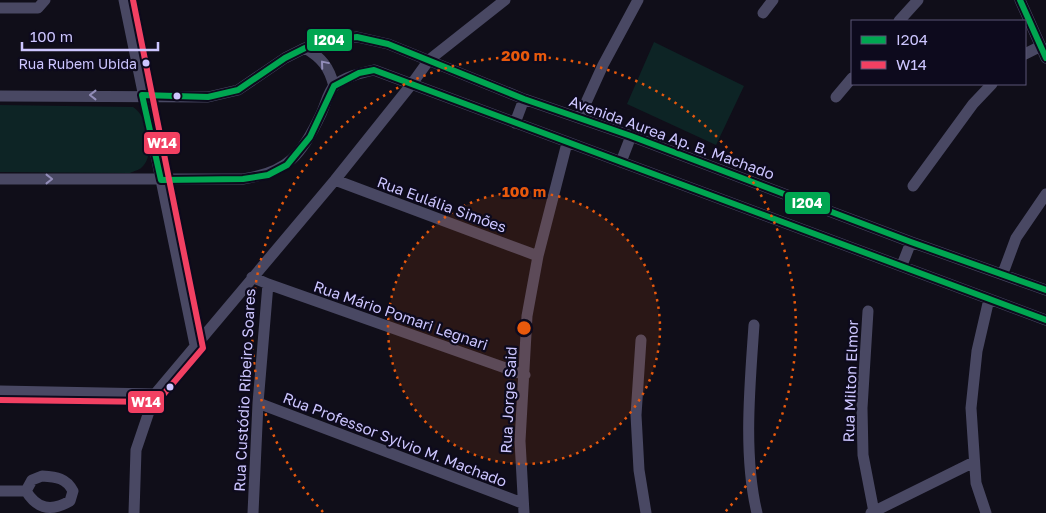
<svg xmlns="http://www.w3.org/2000/svg" width="1046" height="513" viewBox="0 0 1046 513" font-family="'Golos Text',sans-serif">
<style>
.green{fill:#0d2425}
.lines{fill:none;stroke-linecap:round;stroke-linejoin:round}
.minor{stroke:#494863;stroke-width:11}
.bus-1-casing{stroke:#0d0a1d;stroke-width:10}
.bus-2-casing{stroke:#0d0a1d;stroke-width:10}
.bus-1{stroke:#00a651;stroke-width:6}
.bus-2{stroke:#f24062;stroke-width:6}
.oneway{stroke:#928db9}
.ring{fill:none;stroke:#e8590c;stroke-width:2.5;stroke-dasharray:2.5 5}
.bus-dot{fill:#cdc6ff;stroke:#0d0a1d;stroke-width:2}
.labels{text-anchor:middle;dominant-baseline:central;stroke-width:4.5;stroke-linejoin:round;paint-order:stroke}
.bus-label{font-size:14px;fill:#cdc6ff;stroke:#0d0a1d;text-anchor:end}
.street-label{font-size:15px;fill:#cdc6ff;stroke:#0d0a1d}
.centre{fill:#e8590c;stroke:#0d0a1d;stroke-width:2.5}
.ring-label{font-size:15px;text-anchor:middle;font-weight:bold;fill:#e8590c;stroke:#0d0a1d;stroke-width:4.5;stroke-linejoin:round;paint-order:stroke}
.line-badge{stroke:#0d0a1d;stroke-width:2}
.badge-label{font-size:14px;text-anchor:middle;font-weight:bold;fill:#fff}
</style>
<rect width="100%" height="100%" fill="#100e19"/>
<path class="green" d="M654,42L744,86L716,145L627,104Z
M0,105L133,107C148,116 157,155 141,168C139,170 134,171 130,173L0,172Z"/>
<g class="lines">
<path class="minor" d="M124,0L195,345
M1020,0L1046,58
M0,8H38L45,0
M763,13L773,0
M899,21L918,0
M305,48C322,58 329,67 334,86
M1025,54L1041,46
M0,96L208,97L238,90L285,58L305,48L330,40L357,37L388,44L524,99L631,136L911,242L1046,290
M836,97L852,78
M579,118L603,65L638,0
M515,123L524,99
M621,162L631,136
M0,179H243C288,172 302,155 321,114C325,106 328,92 334,86C344,77 361,73 374,70L1046,320
M335,180L538,256
M913,186L973,104L992,84
M902,265L911,242
M1003,273L1016,238L1046,194
M252,277L268,284L258,403L253,513
M268,284L525,375
M868,311L862,408L863,455L874,512
M754,325C750,384 743,455 757,513
M641,340L636,415L639,470L646,513
M0,391L155,394
M258,403L522,503
M42,476C57,477 66,478 73,491L70,501C51,512 37,509 26,491L32,480Z
M0,491H26
M134,513L136,450L155,394L335,180L411,85L429,60L505,0
M524,513L520,441L527,316L538,256L567,143
M871,513L974,462
M986,513L976,483L971,408L977,351L989,299"/>
<g class="bus-1-casing">
<path id="bus-1" d="M1020,0L1046,58
M1046,290L911,242L631,136L524,99L388,44L357,37L330,40L305,48L285,58L238,90L208,97L142,95L161,180L243,179L268,175L287,165L310,137L334,86L359,73L374,70L1046,320"/>
</g>
<g class="bus-2-casing">
<path id="bus-2" d="M0,400L157,402L203,348L133,0"/>
</g>
<use href="#bus-1" class="bus-1"/>
<use href="#bus-2" class="bus-2"/>
</g>
<defs><path id="oneway-chevron" d="M-2-3.5L2.5 0L-2 3.5" fill="none" stroke-width="1.6" stroke-linecap="round" stroke-linejoin="round" transform="scale(1.25)"/></defs>
<g class="oneway">
<use href="#oneway-chevron" transform="translate(324 64) rotate(-130)"/>
<use href="#oneway-chevron" transform="translate(93 95) rotate(180)"/>
<use href="#oneway-chevron" transform="translate(49 179)"/>
</g>
<circle cx="524" cy="328" r="136" fill="#e8590c" fill-opacity=".12"/>
<g class="ring">
<circle cx="524" cy="328" r="136"/>
<path d="M323 512A272 272 0 1 1 725 512"/>
</g>
<g class="bus-dot">
<circle cx="146" cy="63" r="4.5"/>
<circle cx="177" cy="96" r="4.5"/>
<circle cx="170" cy="387" r="4.5"/>
</g>
<g class="labels">
<g class="bus-label">
<text x="137" y="63">Rua Rubem Ubida</text>
</g>
<g class="street-label">
<text transform="translate(672 137) rotate(20)">Avenida Aurea Ap. B. Machado</text>
<text transform="translate(442 204) rotate(20)">Rua Eulália Simões</text>
<text transform="translate(401 315) rotate(19)">Rua Mário Pomari Legnari</text>
<text transform="translate(850 381) rotate(-88)">Rua Milton Elmor</text>
<text transform="translate(244 390) rotate(-87)">Rua Custódio Ribeiro Soares</text>
<text transform="translate(508 400) rotate(-87)">Rua Jorge Said</text>
<text transform="translate(395 439) rotate(21)">Rua Professor Sylvio M. Machado</text>
</g>
</g>
<circle cx="524" cy="328" r="8" class="centre"/>
<g class="ring-label">
<text x="524" y="61">200 m</text>
<text x="524" y="197">100 m</text>
</g>
<g class="line-badge">
<rect x="306" y="28" width="47" height="24" rx="5" fill="#00a651"/>
<rect x="143" y="131" width="38" height="24" rx="5" fill="#f24062"/>
<rect x="784" y="191" width="47" height="24" rx="5" fill="#00a651"/>
<rect x="127" y="390" width="38" height="24" rx="5" fill="#f24062"/>
</g>
<g class="badge-label">
<text x="329" y="45">I204</text>
<text x="162" y="148">W14</text>
<text x="807" y="208">I204</text>
<text x="146" y="407">W14</text>
</g>
<rect x="851" y="20" width="175" height="65" fill="#0d0a1d" stroke="#5a5577"/>
<rect x="861" y="36" width="25" height="8" fill="#00a651" stroke="#5a5577"/>
<text x="896" y="45" font-size="15" fill="#cdc6ff">I204</text>
<rect x="861" y="61" width="25" height="8" fill="#f24062" stroke="#5a5577"/>
<text x="896" y="70" font-size="15" fill="#cdc6ff">W14</text>
<path d="M22 42v8h136v-8" fill="none" stroke="#cdc6ff" stroke-width="2.5"/>
<text x="30" y="42" font-size="15" fill="#cdc6ff" stroke="#0d0a1d" stroke-width="4" paint-order="stroke">100 m</text>
</svg>
